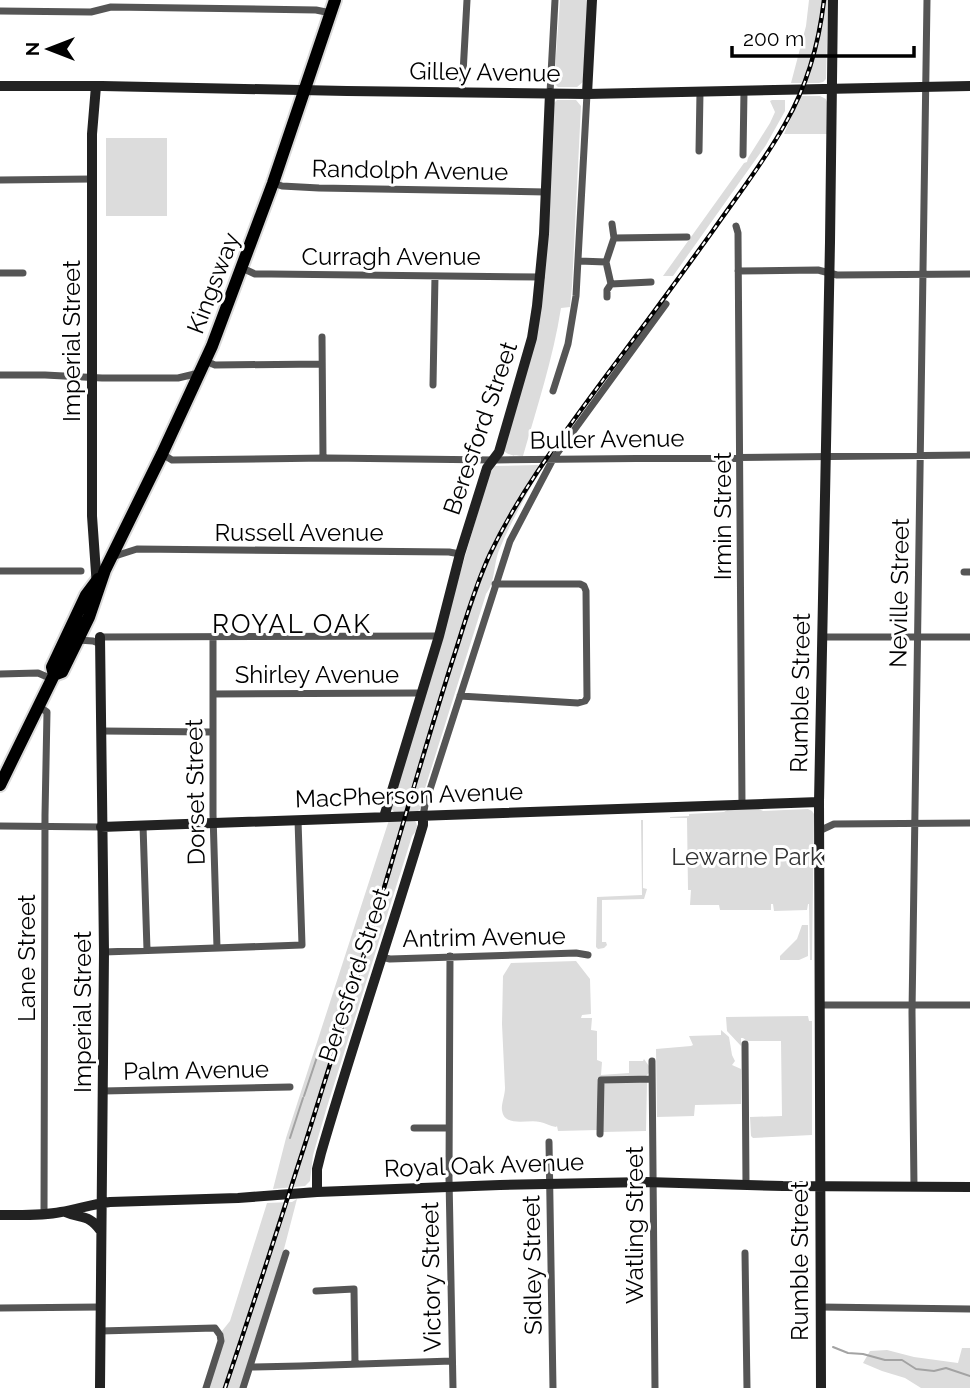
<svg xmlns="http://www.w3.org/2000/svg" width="970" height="1388" viewBox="0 0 970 1388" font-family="Raleway,sans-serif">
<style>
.green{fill:#dcdcdc}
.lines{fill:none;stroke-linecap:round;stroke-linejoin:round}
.stream{stroke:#a3a3a3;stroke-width:2}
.primary-casing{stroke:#dbdbdb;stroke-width:16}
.street{stroke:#555;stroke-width:7}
.secondary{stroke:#222;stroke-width:10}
.primary{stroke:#000;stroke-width:12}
.rail-casing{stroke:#000;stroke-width:4.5}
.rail{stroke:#fff;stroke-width:2;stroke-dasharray:5;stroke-linecap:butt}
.labels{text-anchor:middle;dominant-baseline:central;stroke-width:6;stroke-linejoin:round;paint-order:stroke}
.street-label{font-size:24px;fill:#000;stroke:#fff}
.park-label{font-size:24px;fill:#333;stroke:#fff}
.neighbourhood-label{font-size:26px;letter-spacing:2px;fill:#000;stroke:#fff}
</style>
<rect width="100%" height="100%" fill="#fff"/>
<path class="green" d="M560,0H588L583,82L577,87H558L554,83Z
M809,0H828L826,79L823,82L819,83H791L806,26Z
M800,96H820L826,99L828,105L827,134H784Z
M557,100H576L581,106L572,286L570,307L561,308C553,359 537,407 523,456C516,456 509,456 504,451L531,357L553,104Z
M772,100H785V111L766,145L673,276H663L744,163L747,162L748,158L770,123L775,112L770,101Z
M106,138H167V216H106Z
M538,465L540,469C527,495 511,521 500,548C493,563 496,581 486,594L421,801V808L418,811L394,812L391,808L489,475L495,466Z
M729,809H759L763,811L808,809L812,811L814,814L812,960H810L809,904H808L807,910L774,911L773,904H771V910H720L719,905H690L691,890H688L687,818H670V817L689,816V814L724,812Z
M389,820L415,821C419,826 416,832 412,836L326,1110L313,1155L310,1181L305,1186L273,1189L286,1138Z
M641,820H643V888L647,889L644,899L602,900V942H606L607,945L604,948L598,949L596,947L597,897L642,895Z
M802,925H808V956L799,960H780V956L797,939Z
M576,961L590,979L591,1014L582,1015L581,1018H592L591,1030L597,1031V1060L602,1062L601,1075L629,1073V1061H643L644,1059L649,1066V1073L646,1076L597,1078L598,1130L558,1131L557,1126L556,1127C550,1126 545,1123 540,1122C528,1119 504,1128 502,1110C501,1105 505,1095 505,1088L502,1024L503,976L511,963Z
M808,1016L809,1021H812V1135L753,1138L751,1136L750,1117L782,1116L781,1041H747L743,1038H741V1046L727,1031L726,1017Z
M721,1030L729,1037L732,1055L735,1061L732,1065L741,1069V1104L695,1105L694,1116L657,1117L656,1049L691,1046L693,1045L689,1036L721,1035Z
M602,1082H647L646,1131L603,1132Z
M297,1199L284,1249L240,1388H209L224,1337L222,1331L230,1321L267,1203L292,1202Z
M962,1348H970V1388H921L905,1378L882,1371L863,1363L870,1351L887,1350L914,1357L958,1363Z"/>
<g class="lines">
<path class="stream" d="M304,1096L319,1051
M290,1138L303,1098
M833,1347L848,1353L863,1354L885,1360H902L916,1369L934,1371L946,1368L970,1376"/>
<g class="primary-casing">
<path id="primary" d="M54,675L52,667L86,595L98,579
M0,785L52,679L54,675L62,672L89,617L105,570L162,454L212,346L273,183L335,0"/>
</g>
<path class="street" d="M0,11L91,12L111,7L316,10L331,13
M462,92L467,0
M550,93L555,0
M699,151L700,92
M743,155L744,91
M0,180L92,179
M273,183L282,186L319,188L546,192
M612,224L614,238
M736,226L738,233L742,805
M579,261L606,262L614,238L687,237
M606,262L611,284L651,282
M242,268L255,274H271L541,277
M738,271L818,270L837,275L970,274
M0,273H23
M607,297V290L611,284
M322,337L323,458
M205,361L215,365L322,364
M0,375H45L102,378H178L199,373
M433,385L435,276
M553,391L568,344L576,296L587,94
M162,454L172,460L327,458L494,460L970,455
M112,557L137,549L449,552L460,554
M0,571H81
M964,572H970
M213,636V814L217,948
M100,637L439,636
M823,637H970
M78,640L93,641L101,644
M0,674L38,673L52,679
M213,694L420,693
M460,696L578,703L585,701L587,698L586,591L584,586L580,584H495
M38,706L47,712L45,815L44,1215
M102,731L212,732
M423,816L425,805L510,541L553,459L666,304
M143,825L147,950
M0,826L101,827
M819,831L834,824L970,823
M104,952L302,945L298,820
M450,956L449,1178L453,1388
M381,957L390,959L576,953L588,955
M819,1005H970
M745,1044L746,1185
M652,1061L655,1388
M103,1091L290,1087
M414,1128H449
M600,1134L601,1080L652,1079
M549,1142L553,1388
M914,1187L912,1012L927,0
M745,1253L747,1388
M316,1291L354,1289L355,1364
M820,1307L970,1309
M0,1308L100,1307
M100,1331L215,1328L220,1335L221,1341L206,1388
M250,1367L300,1366L452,1361
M243,1388L286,1253"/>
<path class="secondary" d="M0,86H102L347,91L587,94L970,86
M96,86L92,134V516L97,587
M587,94L592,0
M384,817L439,636L460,554L487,468L499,452L532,338L537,306L544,234L550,93
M101,827L819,802
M317,1192V1169L321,1153C353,1043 390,935 423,825V816
M65,1212C81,1219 89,1214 100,1230
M0,1215C20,1215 41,1216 61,1212C78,1209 93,1204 110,1202L238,1198L317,1192L500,1185L646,1182L783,1186L970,1187
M100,1388L104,952L100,637
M821,1388L819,802L830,242L833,0"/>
<use href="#primary" class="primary"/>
<g class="rail-casing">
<path id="rail" d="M225,1388C283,1216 338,1043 390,868C410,800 430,731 452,662C464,626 474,588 490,554C520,491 562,436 603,380C640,331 676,282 712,232C737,196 764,162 785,124C807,86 819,43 824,0"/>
</g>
<use href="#rail" class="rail"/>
</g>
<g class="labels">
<g class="street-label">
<text transform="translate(485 72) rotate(1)">Gilley Avenue</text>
<text transform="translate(410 170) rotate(1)">Randolph Avenue</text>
<text x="391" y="256">Curragh Avenue</text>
<text transform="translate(213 283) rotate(-69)">Kingsway</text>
<text transform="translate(71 341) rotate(-90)">Imperial Street</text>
<text transform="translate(480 428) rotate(-71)">Beresford Street</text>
<text transform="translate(607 439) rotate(-1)">Buller Avenue</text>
<text transform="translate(722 516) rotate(-90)">Irmin Street</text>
<text x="299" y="532">Russell Avenue</text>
<text transform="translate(899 593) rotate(-89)">Neville Street</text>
<text x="317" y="674">Shirley Avenue</text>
<text transform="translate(800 693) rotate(-89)">Rumble Street</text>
<text transform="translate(195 792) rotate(-91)">Dorset Street</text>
<text transform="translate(409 795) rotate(-2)">MacPherson Avenue</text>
<text transform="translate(484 937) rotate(-1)">Antrim Avenue</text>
<text transform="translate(26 958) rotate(-90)">Lane Street</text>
<text transform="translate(354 975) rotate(-72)">Beresford Street</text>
<text transform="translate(82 1012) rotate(-90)">Imperial Street</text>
<text transform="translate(196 1070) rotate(-1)">Palm Avenue</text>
<text transform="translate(484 1165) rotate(-2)">Royal Oak Avenue</text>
<text transform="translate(634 1225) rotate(-90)">Watling Street</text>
<text transform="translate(799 1261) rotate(-90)">Rumble Street</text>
<text transform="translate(532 1265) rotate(-91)">Sidley Street</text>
<text transform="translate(431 1277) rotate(-91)">Victory Street</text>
</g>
<g class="park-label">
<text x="747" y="856">Lewarne Park</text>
</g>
<g class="neighbourhood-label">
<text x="292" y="624">ROYAL OAK</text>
</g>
</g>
<g transform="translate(49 49) rotate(270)" stroke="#ffffff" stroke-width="5" paint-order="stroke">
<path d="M0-5L12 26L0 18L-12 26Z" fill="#000000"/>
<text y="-10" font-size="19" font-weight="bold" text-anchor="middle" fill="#000000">N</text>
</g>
<path d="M732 46v10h182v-10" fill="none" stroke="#000000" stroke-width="3.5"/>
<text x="743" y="46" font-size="21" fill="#000000" stroke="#ffffff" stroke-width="5" paint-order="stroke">200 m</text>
</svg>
